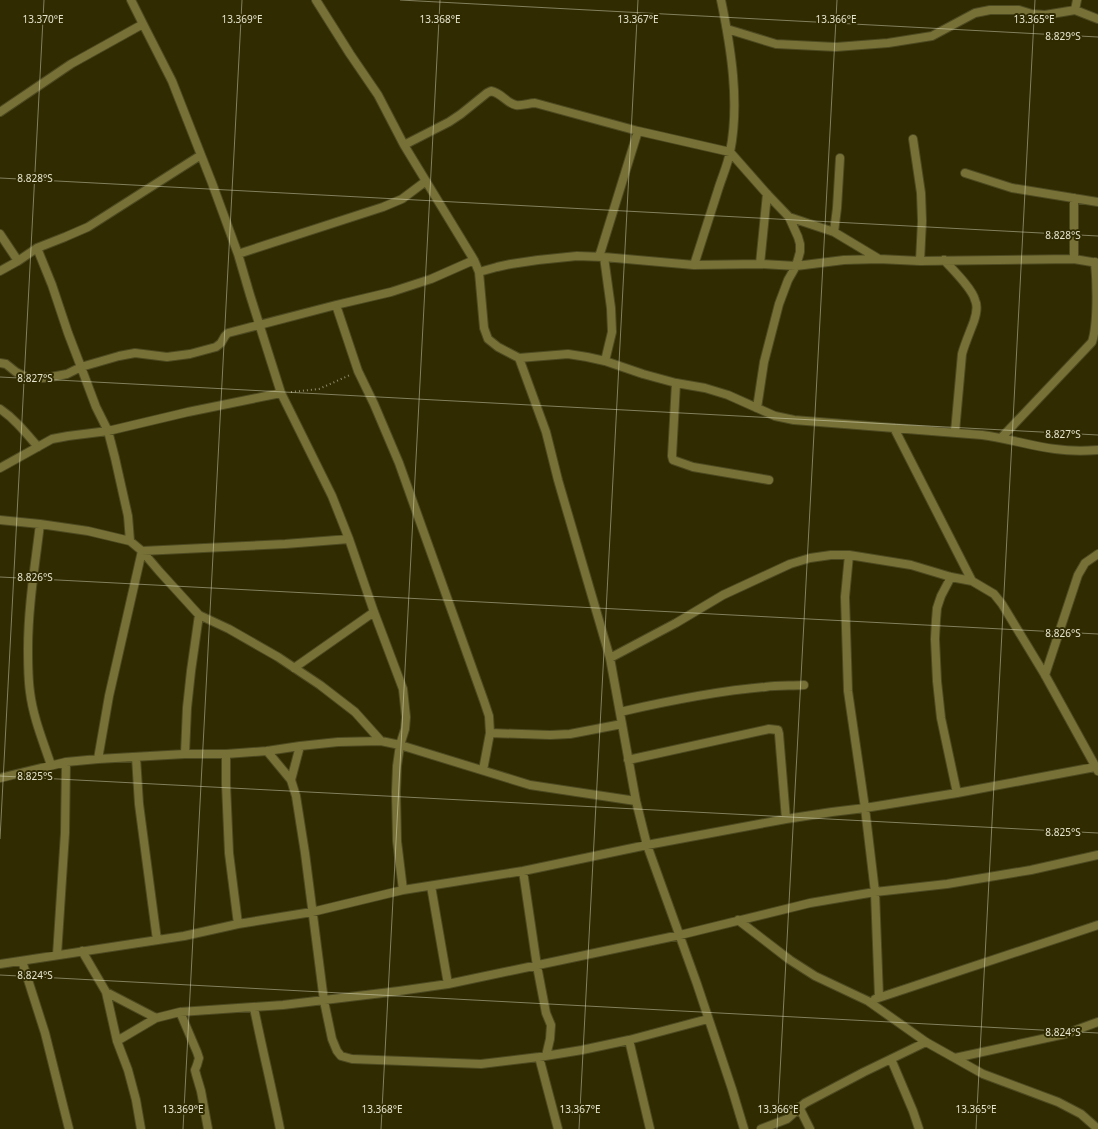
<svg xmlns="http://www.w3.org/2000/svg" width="1098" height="1129" viewBox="0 0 1098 1129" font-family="'Noto Sans',sans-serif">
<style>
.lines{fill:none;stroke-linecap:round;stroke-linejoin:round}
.minor-casing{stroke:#4d4921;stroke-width:10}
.path{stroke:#8e8b6a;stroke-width:2;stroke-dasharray:1 3;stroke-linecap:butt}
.minor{stroke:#777137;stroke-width:8}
.ticks{fill:none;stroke:#e7e6cf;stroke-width:1;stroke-opacity:0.45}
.ticks-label{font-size:10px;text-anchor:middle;fill:#e7e6cf;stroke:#302b00;stroke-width:4;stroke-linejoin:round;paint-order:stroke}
</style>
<rect width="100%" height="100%" fill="#302b00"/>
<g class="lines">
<g class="minor-casing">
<path id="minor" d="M316,0L350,54L378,95L404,145L474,260L479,272L484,328L488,339L498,347L519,358L546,432L558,480L610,658L636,801L647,845L697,984L732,1089L744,1129
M1075,10L1077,0
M143,24L172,81L212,183L238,254L250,295L281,393L332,496L349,539L374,612L403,689L406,717L405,729L400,745L397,766L396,792L397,841L403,890
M727,29L776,44L836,47L888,43L932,36L975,13L990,10H1019L1032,14L1045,15L1075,10L1098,19
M0,112L71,64L143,24L131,0
M913,139L921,193L922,221L920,261
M404,145L449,122L461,114L487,93L491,91C502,93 506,103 516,105C522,106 529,103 535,103L638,131L730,152L767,194L789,217L834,232L879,259
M965,173L1012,188L1098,202
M1074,198V259
M834,232L837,208L840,158
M0,234L18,261
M37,248L52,285L68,333L81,367L96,407L108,431L115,458L128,516L130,541
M238,254L383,207L402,199L426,181
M599,257L638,131
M604,257L611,308L612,332L605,361
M944,260C952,269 972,288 975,300C978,306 976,315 974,321C970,332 965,343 962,354L955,432
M760,264L767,194
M694,265C702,240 710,215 718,190C722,177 728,164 730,152C740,103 731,48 721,0
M0,271L18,261L37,248L65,237L88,227L201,155
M479,272L497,267L511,264L538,260L577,256L604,257L694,265L760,264L796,266L844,260L879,259L920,261L1074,259L1098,263
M336,305L358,371L374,404L399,463L484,701L489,716L490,733L483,770
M519,358L568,354L587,357L605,361L643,374L676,383L705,388L728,395L775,416L794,420L982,435C1007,438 1030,446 1055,449C1069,451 1084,451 1098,450
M0,363L6,364L16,372L26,377L33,379L51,377L67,374L81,367L119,356L135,353L167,357L190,354L216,347L221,343L225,336L228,333L336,305L391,292L431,279L474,260
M676,383L672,456L673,460L693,467L769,480
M757,408L764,362L779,304L788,280L796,266L800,252V244L798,237L789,217
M0,409C15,419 26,433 38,447
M894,428L972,581
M1002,437L1092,342C1098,324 1097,283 1095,262
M0,468L52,439L68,436L108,431L188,412L281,393
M0,520L40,524L88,531L130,541L142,551L159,571L199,615L229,629L278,657L320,685L355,712L381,741L400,745L530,785L636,801
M40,524C35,566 28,607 28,649C28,663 28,678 30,692C33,717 43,741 51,765
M849,555L845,597L848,691L865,808L875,892L879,997
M951,577L941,596L937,608L936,620L935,639L937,681L941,718L957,793
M610,658L676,623L723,595L790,564L810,558L831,555H849L911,565L951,577L972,581L994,594L1002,604L1045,675L1098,771
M294,668L374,612
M1045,675L1078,575L1085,563L1098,554
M620,712C668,701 716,691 765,687C778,685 791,686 804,685
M490,733L550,735L570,734L622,724
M267,751L291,780L296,796L305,853L324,1001L332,1039L337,1051L341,1056L352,1059L481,1064L539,1057L582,1050L629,1040L708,1019
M185,754L187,708L191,671L199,615
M226,754V784L229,853L238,924
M136,757L139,804L157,940
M98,759L109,696L142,551L285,544L349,539
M628,760L769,729L778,730L779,734L786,819
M0,778L66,762L98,759L185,754H226L267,751L300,746L338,742L381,741
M291,780L300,746
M523,871L537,966L546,1013L551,1025L550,1039L546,1056
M431,886L448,984
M738,920L790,960L815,976L868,1001L926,1042L983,1074L1058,1102L1081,1114L1098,1129
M82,951L106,992L117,1041L128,1070L136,1100L141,1129
M57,955L65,833L66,762
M22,961L45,1033L69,1129
M0,964L184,936L238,924L312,912L403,890L523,871L647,845L786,819L832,812L865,808L957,793L1095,767
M106,992L156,1018
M875,999L1098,925
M254,1008C262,1048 272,1088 280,1129
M180,1012L197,1052L199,1058L197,1065L195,1070L196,1074L201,1091L208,1129
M629,1040L650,1129
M117,1041L156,1018L180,1012L283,1005L399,991L448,984L680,935L810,903L875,892L947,884L1031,870L1098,855
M539,1057L558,1129
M955,1058L1065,1034L1098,1022
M891,1059L913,1111L919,1129
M799,1107L810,1129
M761,1129L787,1119L805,1103L864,1072L926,1042"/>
</g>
<path class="path" d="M291,392L319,389L350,375"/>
<use href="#minor" class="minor"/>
</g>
<path class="ticks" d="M400,0L1098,37M0,178L1098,236M0,377L1098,435M0,577L1098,634M0,776L1098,833M0,839L44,0M0,975L1098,1033M183,1129L242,0M381,1129L440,0M579,1129L638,0M777,1129L837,0M976,1129L1035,0"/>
<g class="ticks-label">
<text x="43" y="23">13.370°E</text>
<text x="242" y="23">13.369°E</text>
<text x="440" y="23">13.368°E</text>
<text x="638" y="23">13.367°E</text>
<text x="836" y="23">13.366°E</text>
<text x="1034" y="23">13.365°E</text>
<text x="1063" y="40">8.829°S</text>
<text x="35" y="182">8.828°S</text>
<text x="1063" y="239">8.828°S</text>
<text x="35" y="382">8.827°S</text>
<text x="1063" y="438">8.827°S</text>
<text x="35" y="581">8.826°S</text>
<text x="1063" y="637">8.826°S</text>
<text x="35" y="780">8.825°S</text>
<text x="1063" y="836">8.825°S</text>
<text x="35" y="979">8.824°S</text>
<text x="1063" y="1036">8.824°S</text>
<text x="183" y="1113">13.369°E</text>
<text x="382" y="1113">13.368°E</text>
<text x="580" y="1113">13.367°E</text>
<text x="778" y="1113">13.366°E</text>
<text x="976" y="1113">13.365°E</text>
</g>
</svg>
